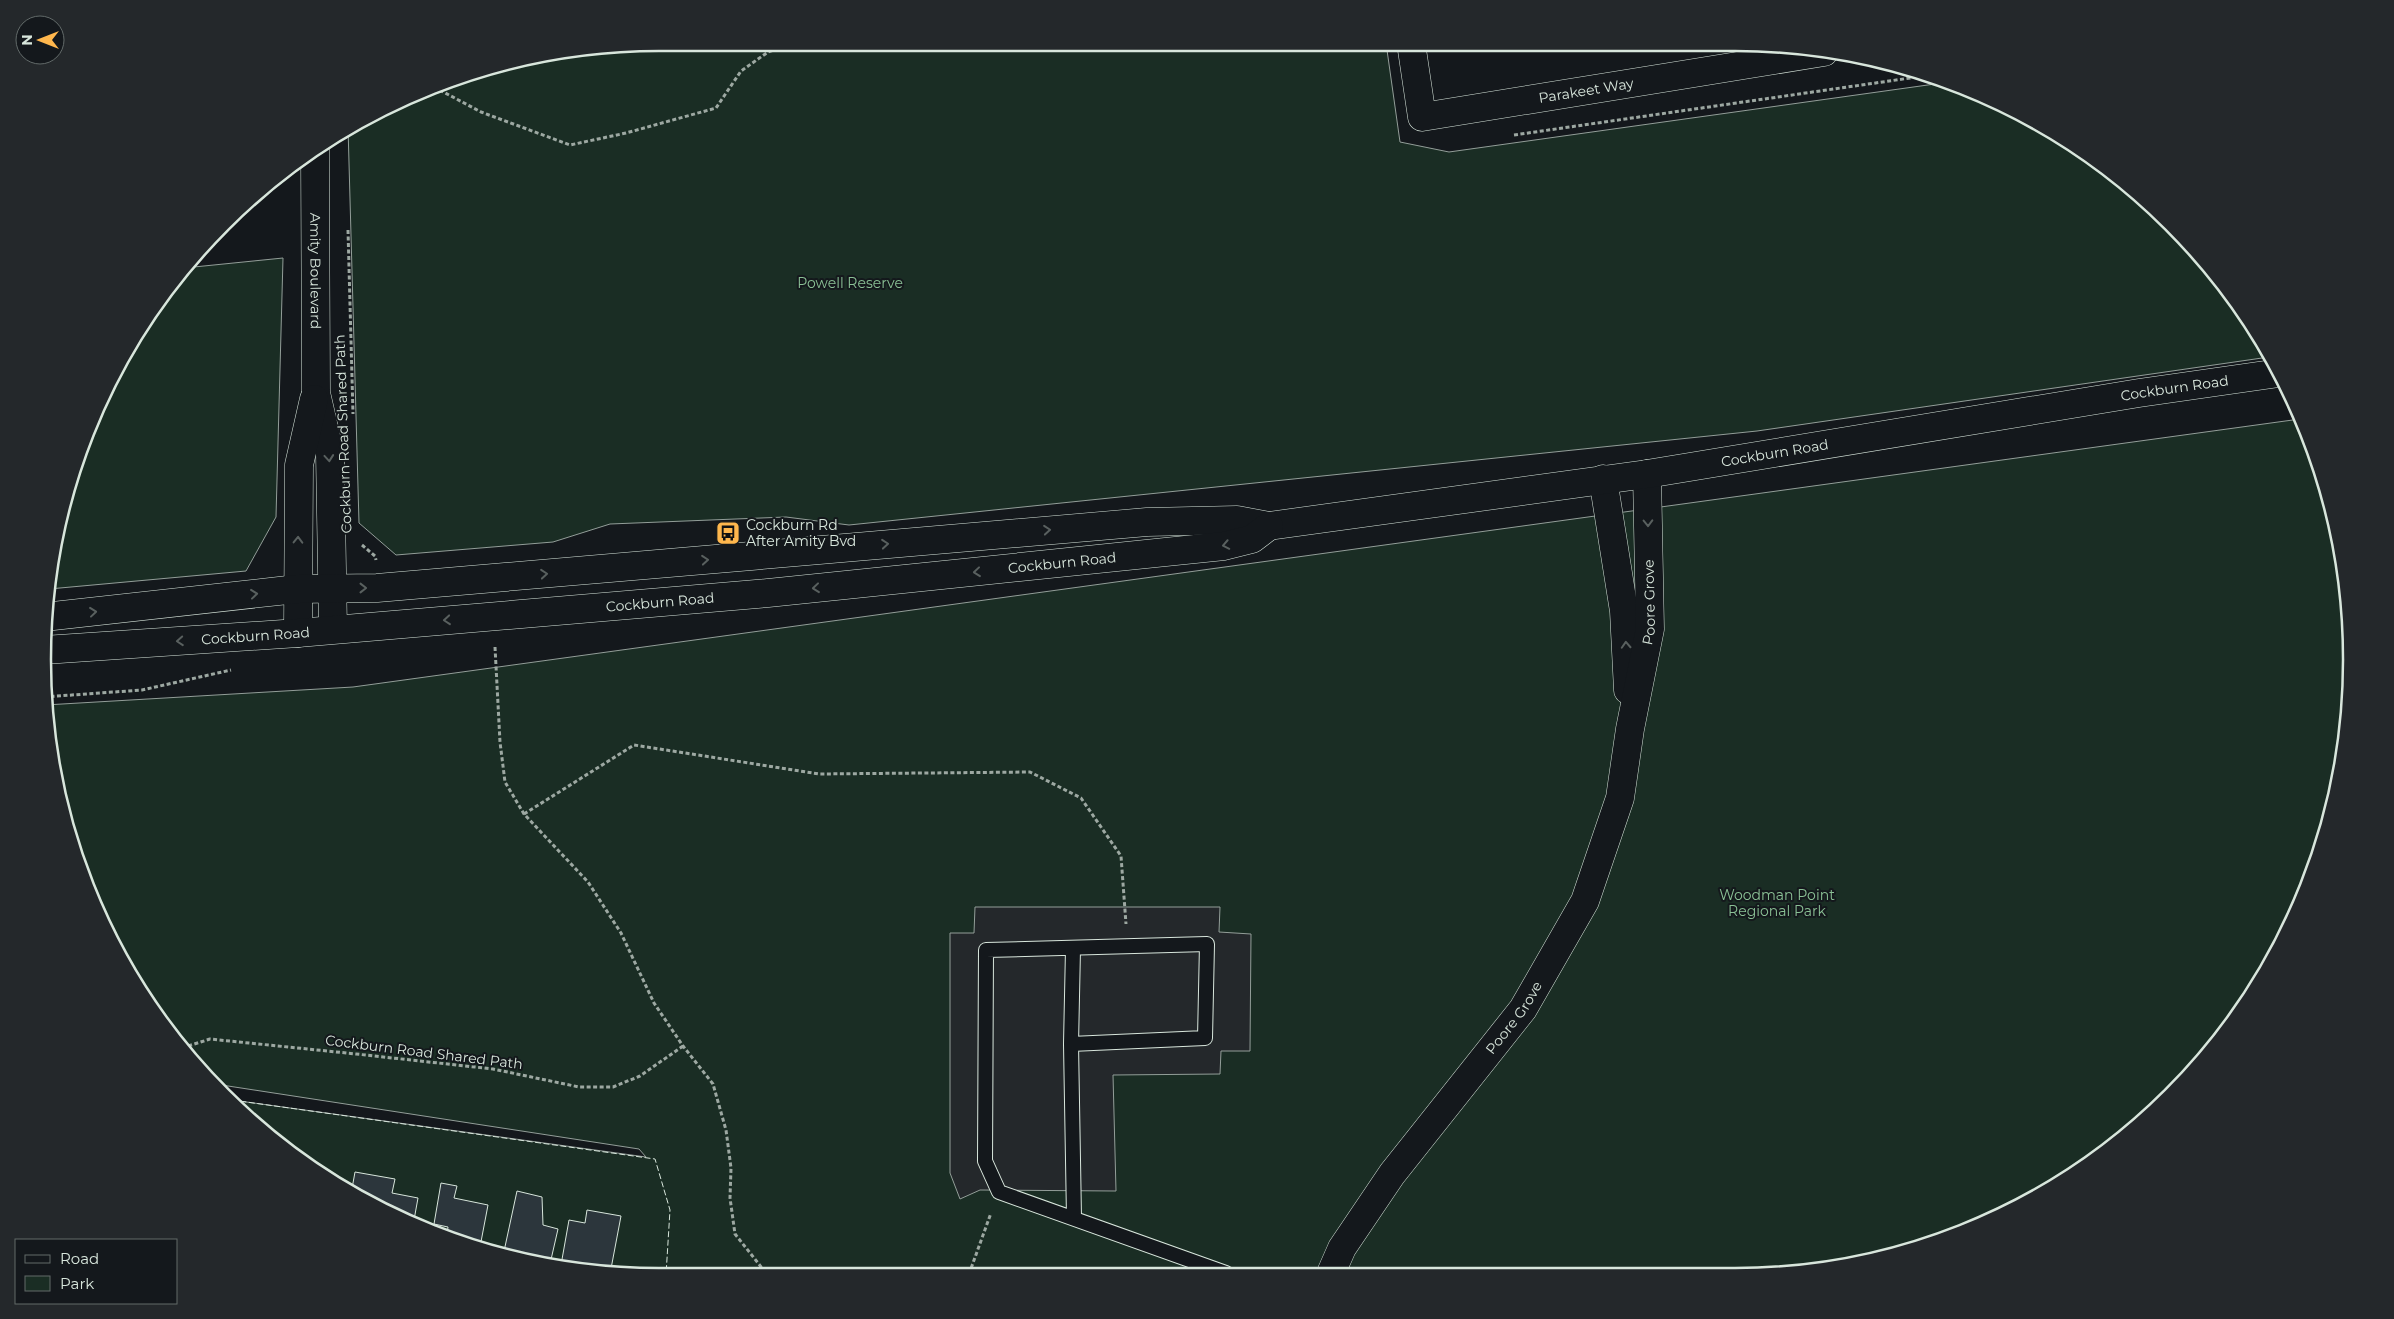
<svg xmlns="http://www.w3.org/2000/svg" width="2394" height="1319" viewBox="0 0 2394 1319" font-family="Montserrat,sans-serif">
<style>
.green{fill:#1a2d24;stroke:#939e99}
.parking{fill:#24282b;stroke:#939e99}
.building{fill:#2c363c;stroke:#d8e6dc}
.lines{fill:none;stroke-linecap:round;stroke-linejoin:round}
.service-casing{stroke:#d8e6dc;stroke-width:16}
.minor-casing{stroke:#d8e6dc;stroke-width:29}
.tertiary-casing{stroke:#d8e6dc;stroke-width:29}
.primary-casing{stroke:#d8e6dc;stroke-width:29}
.path{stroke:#9da8a2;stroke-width:3;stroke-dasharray:4 2.5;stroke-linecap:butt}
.service{stroke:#14181c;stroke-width:14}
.minor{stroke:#14181c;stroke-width:28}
.tertiary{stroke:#14181c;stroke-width:28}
.primary{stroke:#14181c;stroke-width:28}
.fence{stroke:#d8e6dc;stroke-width:1;stroke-dasharray:6 2.5;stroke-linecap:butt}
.oneway{stroke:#59605f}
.labels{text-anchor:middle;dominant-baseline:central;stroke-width:4;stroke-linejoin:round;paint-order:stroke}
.street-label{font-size:14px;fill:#d8e6dc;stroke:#14181c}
.park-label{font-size:14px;fill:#8ac095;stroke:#14181c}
.poi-label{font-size:14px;fill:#d8e6dc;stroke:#14181c;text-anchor:start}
.rim{fill:none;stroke:#d8e6dc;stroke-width:2.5}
</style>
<rect width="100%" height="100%" fill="#14181c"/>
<path class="green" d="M660,43H1386L1400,142L1449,152L1942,83L2043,125L2141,195L2224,284L2269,357L1757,431L849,525L786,517L610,524L553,542L396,555L359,523L348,127L461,75L539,54Z
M283,258L276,517L246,571L49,589L63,500L90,423L146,317L184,268Z
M2300,419L2330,500L2350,619L2346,740L2319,858L2269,968L2198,1067L2077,1173L1933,1244L1815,1271L619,1275L500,1255L351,1194L284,1149L232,1100L646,1157L639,1149L215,1084L196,1067L146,1002L90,896L63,819L45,705L353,687Z"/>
<path class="parking" d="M975,907H1220L1219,932L1251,934L1250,1051H1221L1220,1074L1113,1075L1116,1191L980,1190L960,1199L950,1173V933H974Z"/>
<path class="building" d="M355,1172L395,1179L392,1193L418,1198L414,1220L351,1194Z
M441,1183L457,1186L454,1198L488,1205L480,1247L447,1234L448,1227L434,1224Z
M517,1191L542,1197L543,1225L558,1229L550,1264L503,1256Z
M587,1210L621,1216L610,1274L561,1265L569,1220L585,1223Z"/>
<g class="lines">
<g class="service-casing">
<path id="service" d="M1071,1044L1073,949
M1074,1218L1071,1044L1205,1038L1207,944L986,950L985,1161L999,1192L1226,1273"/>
</g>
<g class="minor-casing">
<g id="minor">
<path id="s1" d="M1411,43L1422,117L1824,52"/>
<path d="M1603,479L1624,611L1628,690"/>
<path id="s2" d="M1331,1273L1342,1248L1392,1174L1523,1009L1585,901L1620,798L1630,729L1650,629L1647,474"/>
</g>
</g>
<g class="tertiary-casing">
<g id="tertiary">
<path id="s3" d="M315,149L316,393L330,454L333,629"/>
<path d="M298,633L299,465L314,399"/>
</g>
</g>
<g class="primary-casing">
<g id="primary">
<path id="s4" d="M44,617L297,589L377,588L1147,522L1237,520L1269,526L1647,474L2139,393L2279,373"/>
<path id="s5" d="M44,650L298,633L768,593L1224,546L1252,539L1269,526"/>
</g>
</g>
<path class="path" d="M434,87L481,112L570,145L626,133L716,108L741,71L768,52L797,43
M344,130L345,139
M1514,135L1924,76
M348,230L353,414
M362,545L375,556L376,560
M495,647L500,742L505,782L524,814L588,882L621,933L654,1003L683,1046L713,1084L726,1130L731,1168L730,1198L735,1234L762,1268L770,1275
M44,697L142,690L231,670
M524,814L634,745L819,774L1030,772L1081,798L1121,856L1126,924
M182,1048L210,1039L356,1054L493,1069L579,1087H613L640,1076L683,1046
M969,1274L991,1213"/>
<use href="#service" class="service"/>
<use href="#minor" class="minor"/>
<use href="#tertiary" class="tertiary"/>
<use href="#primary" class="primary"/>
<path class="fence" d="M232,1100L655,1159L670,1210L666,1275"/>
</g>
<defs><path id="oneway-chevron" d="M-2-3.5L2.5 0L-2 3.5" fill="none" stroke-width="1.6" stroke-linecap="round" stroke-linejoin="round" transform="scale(1.25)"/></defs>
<g class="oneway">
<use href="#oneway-chevron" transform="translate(329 458) rotate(85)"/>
<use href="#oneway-chevron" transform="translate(1648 523) rotate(89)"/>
<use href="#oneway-chevron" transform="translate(1047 530) rotate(-5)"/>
<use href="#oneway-chevron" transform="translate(298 540) rotate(-89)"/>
<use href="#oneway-chevron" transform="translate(885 544) rotate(-5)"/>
<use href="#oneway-chevron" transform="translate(1226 545) rotate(169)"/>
<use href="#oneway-chevron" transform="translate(705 560) rotate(-5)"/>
<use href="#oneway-chevron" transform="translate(977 572) rotate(174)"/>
<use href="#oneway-chevron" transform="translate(544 574) rotate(-5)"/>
<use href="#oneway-chevron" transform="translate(363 588)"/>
<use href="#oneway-chevron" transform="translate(816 588) rotate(174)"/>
<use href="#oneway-chevron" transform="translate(254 594) rotate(-6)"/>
<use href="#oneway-chevron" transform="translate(93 612) rotate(-6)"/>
<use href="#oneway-chevron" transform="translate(447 620) rotate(175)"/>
<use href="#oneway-chevron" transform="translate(180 641) rotate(176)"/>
<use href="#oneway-chevron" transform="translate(1626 645) rotate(-93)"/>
</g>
<defs>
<g id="bus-square" transform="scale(1.25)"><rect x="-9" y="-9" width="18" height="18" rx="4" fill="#ffb74d" stroke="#14181c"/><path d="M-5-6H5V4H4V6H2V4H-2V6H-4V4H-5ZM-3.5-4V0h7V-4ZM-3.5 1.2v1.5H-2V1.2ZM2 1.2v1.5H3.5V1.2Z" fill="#111"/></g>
</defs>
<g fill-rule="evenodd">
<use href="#bus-square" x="728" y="533"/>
</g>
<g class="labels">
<g class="street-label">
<text stroke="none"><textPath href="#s1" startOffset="241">Parakeet Way</textPath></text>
<text stroke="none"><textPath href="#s3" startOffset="122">Amity Boulevard</textPath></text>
<text stroke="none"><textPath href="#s4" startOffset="2146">Cockburn Road</textPath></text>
<text transform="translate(343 434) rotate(-92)">Cockburn Road Shared Path</text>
<text stroke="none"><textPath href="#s4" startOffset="1741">Cockburn Road</textPath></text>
<text stroke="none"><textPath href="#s5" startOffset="1022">Cockburn Road</textPath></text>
<text stroke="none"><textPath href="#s5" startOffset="618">Cockburn Road</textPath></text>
<text stroke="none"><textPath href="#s2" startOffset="759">Poore Grove</textPath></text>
<text stroke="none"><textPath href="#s5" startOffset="212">Cockburn Road</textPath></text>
<text stroke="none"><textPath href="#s2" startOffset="315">Poore Grove</textPath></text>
<text transform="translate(424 1052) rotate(7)">Cockburn Road Shared Path</text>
</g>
<g class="park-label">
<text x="850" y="283">Powell Reserve</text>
<text x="1777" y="895">Woodman Point<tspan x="1777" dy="16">Regional Park</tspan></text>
</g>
<g class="poi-label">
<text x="746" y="525">Cockburn Rd<tspan x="746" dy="16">After Amity Bvd</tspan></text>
</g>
</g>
<path d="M0 0H2394V1319H0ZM659 51H1735A608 608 0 0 1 2343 659V660A608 608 0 0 1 1735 1268H659A608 608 0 0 1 51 660V659A608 608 0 0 1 659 51Z" fill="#24282b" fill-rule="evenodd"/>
<path class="rim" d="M659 51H1735A608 608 0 0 1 2343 659V660A608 608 0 0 1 1735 1268H659A608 608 0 0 1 51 660V659A608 608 0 0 1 659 51Z"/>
<rect x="15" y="1239" width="162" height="65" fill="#14181c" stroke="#626a69"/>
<rect x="25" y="1255" width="25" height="8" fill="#14181c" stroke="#626a69"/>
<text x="60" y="1264" font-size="15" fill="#d8e6dc">Road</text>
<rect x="25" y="1276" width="25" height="15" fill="#1a2d24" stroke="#626a69"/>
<text x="60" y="1289" font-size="15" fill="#d8e6dc">Park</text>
<g transform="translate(40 40) rotate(270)"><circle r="24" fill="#14181c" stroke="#626a69"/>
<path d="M0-4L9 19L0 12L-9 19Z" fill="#ffb74d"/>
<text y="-8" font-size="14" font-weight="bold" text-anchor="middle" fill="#d8e6dc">N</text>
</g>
</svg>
